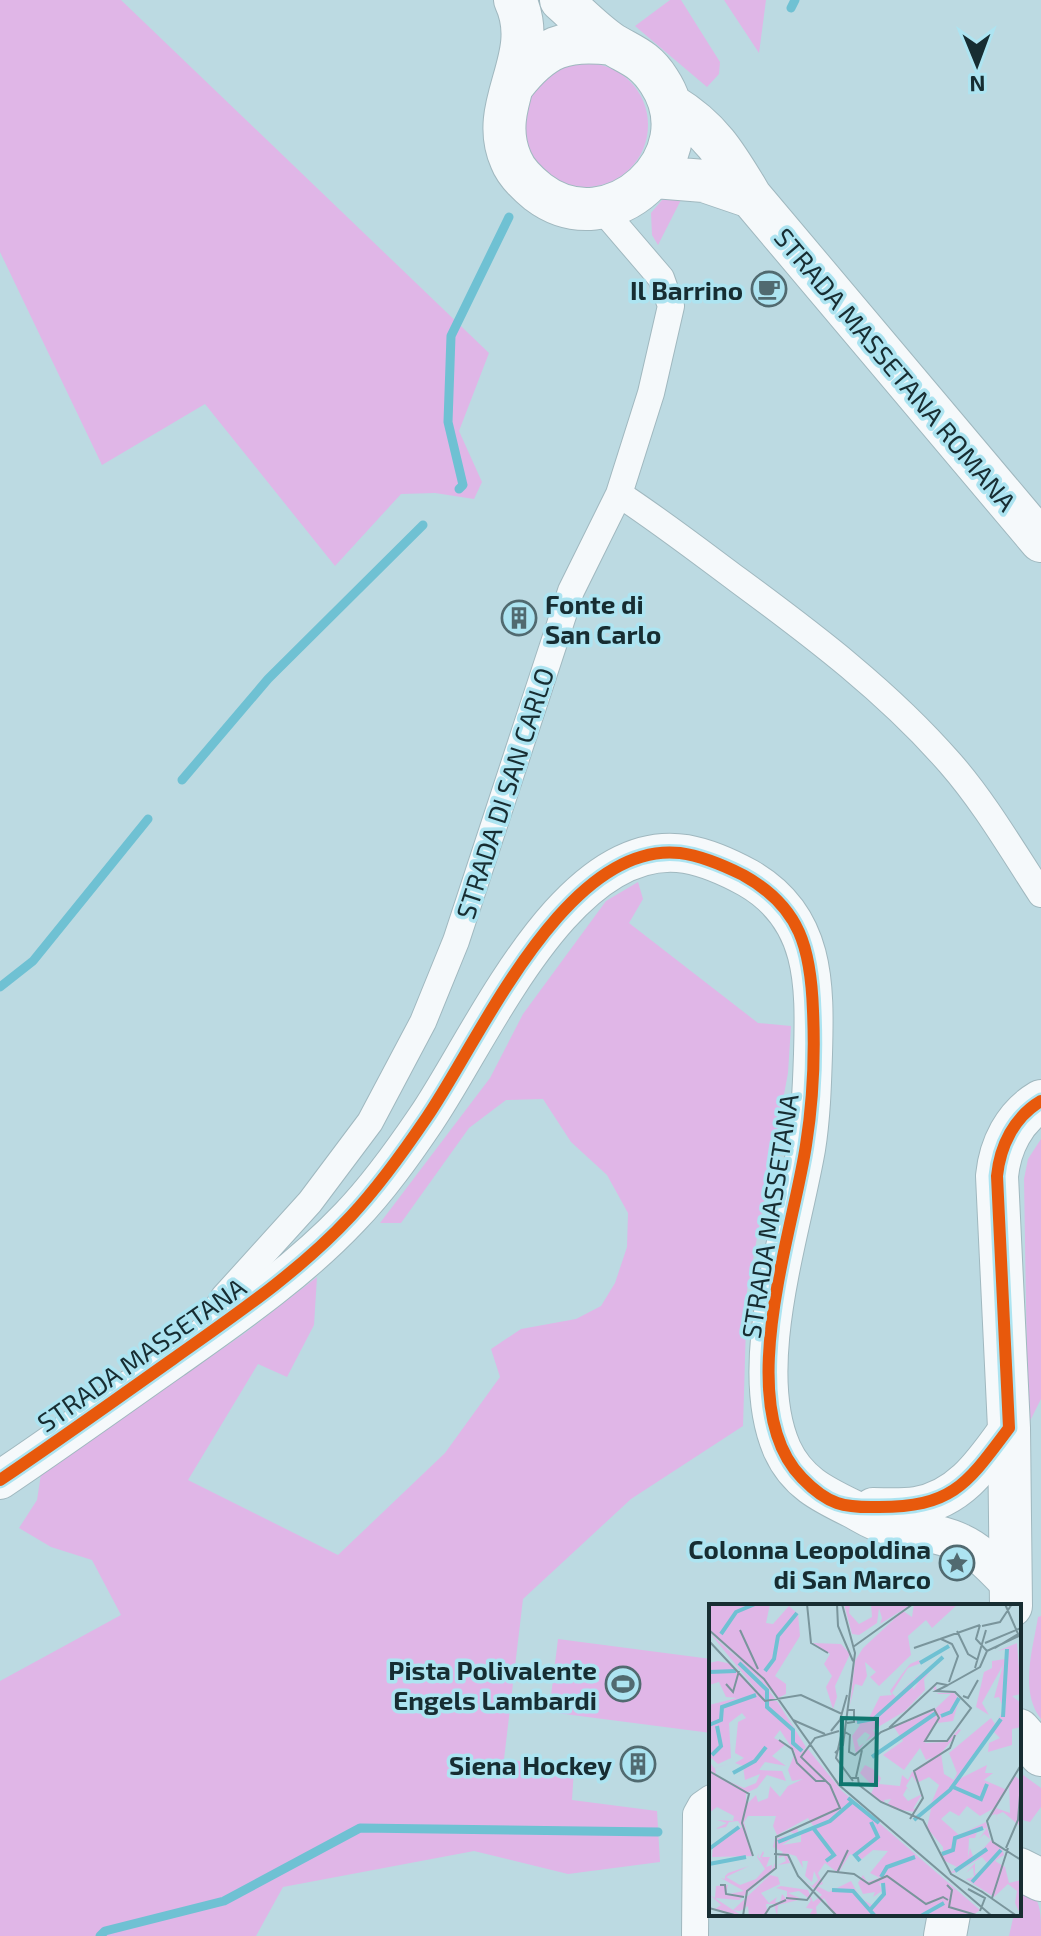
<svg xmlns="http://www.w3.org/2000/svg" width="1041" height="1936" viewBox="0 0 1041 1936" font-family="'Exo 2',sans-serif">
<style>
.green{fill:#e0b6e7}
.lines{fill:none;stroke-linecap:round;stroke-linejoin:round}
.stream{stroke:#6fc1d3;stroke-width:9}
.street-casing{stroke:#a0b8bf;stroke-width:28}
.secondary-casing{stroke:#a0b8bf;stroke-width:40}
.primary-casing{stroke:#a0b8bf;stroke-width:44}
.street{stroke:#f5f9fb;stroke-width:26}
.secondary{stroke:#f5f9fb;stroke-width:38}
.primary{stroke:#f5f9fb;stroke-width:42}
.cycleway-casing{stroke:#ade4f1;stroke-width:17}
.cycleway{stroke:#e8590c;stroke-width:12}
.labels{text-anchor:middle;dominant-baseline:central;stroke-width:7;stroke-linejoin:round;paint-order:stroke}
.poi-label{font-size:26px;font-weight:bold;fill:#172d32;stroke:#ade4f1;text-anchor:end}
.street-label{font-size:26px;fill:#172d32;stroke:#ade4f1}
.inset-river{fill:none;stroke:#6fc1d3;stroke-width:4}
.inset-road{fill:none;stroke:#7a959c;stroke-width:2}
.view{fill:#0f766e;fill-opacity:0.15;stroke:#0f766e;stroke-width:4}
.inset-edge{fill:none;stroke:#172d32;stroke-width:4}
</style>
<rect width="100%" height="100%" fill="#bcdae2"/>
<path class="green" d="M0,0H121L489,353L459,431L482,482L474,499L435,493L401,494L335,566L205,404L102,465L0,252Z
M670,0H681L720,62L719,74L707,87L635,26Z
M724,0H766L759,53Z
M524 125a62 62 0 1 1 124 0a62 62 0 1 1-124 0Z
M686,190L658,245L652,235L651,213L668,193Z
M638,882L643,899L629,923L758,1023L791,1026L788,1073L747,1291L743,1426L631,1499L523,1599L504,1759L574,1769L572,1800L657,1811L660,1862L568,1874L474,1851L283,1887L256,1936H0V1681L121,1615L92,1560L51,1547L19,1528L37,1500L41,1474L245,1333L317,1277L314,1325L287,1377L258,1364L188,1480L338,1555L445,1453L500,1377L491,1349L521,1329L576,1319L601,1306L615,1283L627,1247L628,1213L607,1175L571,1142L543,1099L506,1100L469,1128L401,1223H380L490,1078L523,1014L606,901Z
M1041,1139V1399L1028,1425L1024,1179L1028,1159Z
M1041,1616V1719C1019,1691 1033,1649 1038,1617Z
M558,1639L711,1659V1733L549,1712Z
M1019,1772L1041,1788V1807L1030,1822L1019,1819Z
M1022,1883C1041,1899 1041,1909 1041,1936H1009L1014,1914H1019Z"/>
<g class="lines">
<path class="stream" d="M791,8L795,0
M459,489L463,485L448,422L451,336L509,217
M182,780L268,679L423,525
M0,987L33,961L148,819
M100,1936L105,1931L224,1901L360,1828L658,1832"/>
<g class="street-casing">
<path id="street" d="M619,494C660,521 699,551 738,580C814,636 888,692 950,763C985,803 1012,850 1041,894
M203,1332L224,1297L310,1202L370,1122L423,1022L456,941L571,591L619,494L651,393L671,306L661,278L601,208
M695,1936L696,1814L701,1805L711,1798"/>
</g>
<g class="secondary-casing">
<path id="secondary" d="M0,1480C58,1441 115,1400 172,1360C234,1316 298,1272 350,1217C379,1187 403,1153 426,1119C481,1039 567,834 686,854C708,858 728,867 748,878C816,917 815,984 813,1054C812,1086 811,1118 806,1149C791,1235 746,1367 782,1449C797,1482 822,1494 853,1509C864,1515 874,1522 887,1525C912,1531 938,1532 961,1543C981,1552 996,1570 1012,1586
M873,1507C887,1507 902,1508 916,1506C961,1499 985,1461 1009,1428"/>
</g>
<g class="primary-casing">
<path id="primary" d="M515,0C542,57 486,104 511,160C516,173 528,184 538,192C610,247 709,157 659,81C645,59 632,56 612,44C594,32 577,14 561,0
M514,84C543,47 565,38 612,44
M671,105C712,130 727,157 751,197L1041,541
M655,177L704,181L751,197
M1011,1606L1009,1428L997,1176C1000,1146 1014,1117 1041,1101
M1019,1730L1041,1755
M1019,1869L1041,1880
M945,1936L949,1914"/>
</g>
<use href="#street" class="street"/>
<use href="#secondary" class="secondary"/>
<use href="#primary" class="primary"/>
<g class="cycleway-casing">
<path id="cycleway" d="M0,1480C58,1441 115,1400 173,1359C235,1315 299,1272 351,1216C380,1185 404,1151 427,1117C481,1038 566,840 680,853C702,856 723,865 743,875C801,907 811,950 813,1011C815,1056 813,1101 806,1145C793,1233 731,1406 802,1478C828,1505 844,1508 879,1507C953,1507 967,1484 1009,1428L997,1176C1000,1146 1014,1117 1041,1101"/>
</g>
<use href="#cycleway" class="cycleway"/>
</g>
<defs>
<g id="cafe-ring" transform="scale(1.8)"><circle r="9.5" fill="#ade4f1" stroke="#516a70" stroke-width="1.5"/><path d="M-5.5-4.5H6V0H3Q3 3.5 0 3.5H-2.5Q-5.5 3.5-5.5 0ZM3-3.2v2h1.7v-2ZM-6 4.5H4V6H-6Z" fill="#516a70"/></g>
<g id="building-ring" transform="scale(1.8)"><circle r="9.5" fill="#ade4f1" stroke="#516a70" stroke-width="1.5"/><path d="M-4-6H4V6H1V3H-1V6H-4ZM-2.5-4.3h1.7v1.8h-1.7ZM.8-4.3h1.7v1.8H.8ZM-2.5-1h1.7V.8h-1.7ZM.8-1h1.7V.8H.8Z" fill="#516a70"/></g>
<g id="sight-ring" transform="scale(1.8)"><circle r="9.5" fill="#ade4f1" stroke="#516a70" stroke-width="1.5"/><path d="M0-6L1.8-2.2L6-1.7L2.9 1.2L3.7 5.4L0 3.3L-3.7 5.4L-2.9 1.2L-6-1.7L-1.8-2.2Z" fill="#516a70"/></g>
<g id="stadium-ring" transform="scale(1.8)"><circle r="9.5" fill="#ade4f1" stroke="#516a70" stroke-width="1.5"/><path d="M0-5a6.5 5 0 1 0 0 10a6.5 5 0 1 0 0-10ZM-3.5-1.8h7v3.6h-7Z" fill="#516a70"/></g>
</defs>
<g fill-rule="evenodd">
<use href="#cafe-ring" x="769" y="289"/>
<use href="#building-ring" x="519" y="618"/>
<use href="#sight-ring" x="957" y="1563"/>
<use href="#stadium-ring" x="623" y="1684"/>
<use href="#building-ring" x="638" y="1764"/>
</g>
<g class="labels">
<g class="poi-label">
<text x="743" y="289">Il Barrino</text>
<text x="545" y="603" text-anchor="start">Fonte di<tspan x="545" dy="30">San Carlo</tspan></text>
<text x="931" y="1548">Colonna Leopoldina<tspan x="931" dy="30">di San Marco</tspan></text>
<text x="597" y="1669">Pista Polivalente<tspan x="597" dy="30">Engels Lambardi</tspan></text>
<text x="612" y="1764">Siena Hockey</text>
</g>
<g class="street-label">
<text transform="translate(896 369) rotate(50)">STRADA MASSETANA ROMANA</text>
<text transform="translate(504 793) rotate(-72)">STRADA DI SAN CARLO</text>
<text transform="translate(769 1216) rotate(-81)">STRADA MASSETANA</text>
<text transform="translate(141 1354) rotate(-35)">STRADA MASSETANA</text>
</g>
</g>
<g transform="translate(709 1604)">
<rect width="312" height="312" fill="#bcdae2"/>
<path d="M0,0H61L57,19L64,20L80,2L89,10L91,32L66,72L77,80V90L69,94L0,25ZM135,0H141L140,9L150,20L163,13L162,0H203L171,20L173,14L170,4L168,19L150,31L143,30ZM205,0H249L223,24L217,16L199,32L202,51L170,82L161,73L167,68L156,58L158,72L153,82L146,80L141,101L146,57L154,44L194,7L203,13ZM0,28L51,75L67,96L54,94ZM104,39L132,40L141,50L126,82L128,93L124,105L117,83L123,72L115,60L121,50ZM308,39L312,90L303,92L312,99V123L303,125V141L279,148L280,139L291,134L284,127L250,175L278,161L276,169H284L275,176L298,186L287,204L301,209L300,179L306,172L312,177V223L294,208L287,211L289,220L287,210L280,212L287,203L271,212L258,202L250,212L241,207L232,215L250,231L277,218L281,235L275,230L270,235L278,224L269,225L266,234H260L259,254L261,244L265,255L282,236L293,245L295,251L286,257L296,263L300,279L312,276V312L306,299L308,287L299,280L285,293L257,275L265,273L264,263L257,269L266,259V270L274,266L278,259L273,253L248,268L243,269L241,268L236,259L243,268L248,263L234,256V243L218,224L222,205L203,215L221,202L230,181L220,173L208,179L203,172L197,182L202,189L198,184L194,191L199,197L213,190L204,205L209,204L206,208L185,205L178,201L182,195L175,196L176,200L162,190L165,183L151,169L156,161L164,165L172,174L170,180L191,182L193,171L199,176L203,168L224,153L217,156L211,144L195,166L174,151L194,137L185,123L226,106L230,113L216,139L238,138L250,125L252,126L232,149L235,170L245,176L248,169L240,149L282,114L286,120L295,106L290,93L285,94L294,61L273,99L280,111L267,103L275,68L283,64V57L296,55L297,45L289,47ZM210,56L212,59L199,64L183,89L187,93L204,76V86L210,77L206,74L226,61L215,75L216,86L196,107L164,126L167,131L157,137L161,131L156,128L148,136L150,143L155,139L147,150L143,132L151,121L146,117L159,116L171,92L183,91L181,87L193,70L201,60ZM9,57L22,60L54,96L68,97L97,143L93,148L98,144L133,187L271,306L263,312H126L115,294L107,303L108,312L101,310L104,305L97,304L102,296L90,287L79,289L93,295L69,301L68,312L65,300H57L59,312H40L39,302L31,307L24,306L61,271L69,273L71,280L52,289L60,299L68,293L66,298L71,299L73,290L78,296V287L67,284L72,282L99,286L104,298L113,291L90,272L103,282L109,276L105,267L103,278L96,272L99,257H93L94,264L87,252L77,249L81,259L69,261L77,257L75,252L69,254L74,248L64,243L66,235L86,230L79,227L88,224L90,230L73,241L92,238V228L105,223L99,214L68,231L64,222L67,212H39L35,218L43,252L3,253L4,240L33,223L29,217L20,218L17,223L6,225L18,219L8,216L24,217L25,212L8,203L0,209V157L5,164L23,159L6,164L7,172L35,184L47,179L51,170L36,176L34,162L26,159L35,154L26,149L29,118L37,114L33,109L20,119L22,154L9,160L0,152V101L28,94L17,93L10,78L0,81V59ZM71,126L86,149L79,166L83,177L94,175L79,182L71,193L61,182L59,194L49,198L47,191L37,201V189L48,184L58,171L77,177L73,167L50,166L56,158L77,162L63,152L77,140L65,134ZM164,246L179,247L161,269L171,274L158,278L154,271L149,279L154,290L166,288L164,293L173,287L170,279L175,281L170,298L165,302L151,294L142,277L120,288L108,282L114,280L109,269L116,259L129,269L145,270L130,268L141,250L153,255ZM227,82L228,89H245L250,95L244,117L229,119L226,105L242,90H229L224,84ZM54,247L55,249L53,253H61L57,263L63,261L62,267L67,257L65,266L30,296L6,294L33,312L6,305L12,301L1,291L6,294L7,282L19,281L16,291L35,287L12,274L16,275V272L19,269L40,262L17,273L31,281L47,275L56,265L48,253L50,249L49,253L53,256L51,253Z" fill="#e0b6e7" fill-rule="evenodd"/>
<path class="inset-river" d="M12,30L27,8L46,0M30,59L58,86V103L84,126V139L93,147M211,59L240,42M56,67L65,55L69,32L88,9M0,68L27,67M232,112L242,108L250,94M294,113L298,45M148,118L165,115L234,53M0,121L12,116L13,103L47,91M3,151L12,142L8,122M163,153L227,109M24,169L46,157L57,143M244,183L272,195L278,180M139,194L170,219M205,216L241,186L292,115M105,225L125,251L117,257M69,238L121,217L143,198M0,245L30,223M233,250L244,246L246,234L274,224M151,257L146,251L169,233L162,218M0,260L37,253M246,267L278,245M172,273L178,263L206,253M263,278L292,246M123,286L144,287L166,312M161,306L175,290L174,279M212,312L235,299"/>
<path class="inset-road" d="M98,0L102,39L119,49M128,0L129,22L144,57M296,0L310,32M271,21L267,35L278,47L312,31M273,22L291,18L303,0M0,26L55,75L130,181L283,312M31,26L49,65M248,27L259,50L269,56M231,35L271,21M232,35L243,40L249,52L240,78M0,37L56,97L92,91L133,110M276,39L312,24M144,43L204,0M205,44L231,35M286,44L309,30M266,64L277,26M17,80L24,88L30,67M239,81L271,63L278,47M254,92L259,94L269,76M84,116L116,130M138,119L145,118V106H138M180,124L228,79L238,81M122,127L131,116L138,91M136,128L141,131L140,148L146,151L172,128L225,105L230,114L216,137H238L262,104L246,88L227,87L239,81M132,132L127,154L144,177M70,136L83,145L88,159L107,177H116M126,149L134,141L146,49L133,0M312,161L278,217L284,238L312,256M0,167L40,190L33,219L44,252M147,173L153,146M142,174H149L150,181L172,198L214,216L242,270L275,289M201,215L214,194L205,167L241,144L246,131M297,244L309,216L312,179M65,250L79,251L89,272L128,312M128,269L139,246M11,281H16L17,290L35,293M238,281L243,286L240,303L267,311M259,285L276,294L271,307M272,287L308,312M77,294L98,296L119,267L145,270L160,280L178,272L217,300L234,293L239,296M283,294L299,244M0,304L29,312M34,312L38,287L67,264V233L131,204L121,181L92,153L106,134L130,127M55,312L61,303L77,296"/>
<path class="view" d="M133,114L168,115L167,181L132,180Z"/>
<rect width="312" height="312" class="inset-edge"/>
</g>
<g transform="translate(977 64) rotate(179)" stroke="#ade4f1" stroke-width="6" paint-order="stroke">
<path d="M0-6L14 30L0 20L-14 30Z" fill="#172d32"/>
<text y="-12" font-size="22" font-weight="bold" text-anchor="middle" fill="#172d32">N</text>
</g>
</svg>
